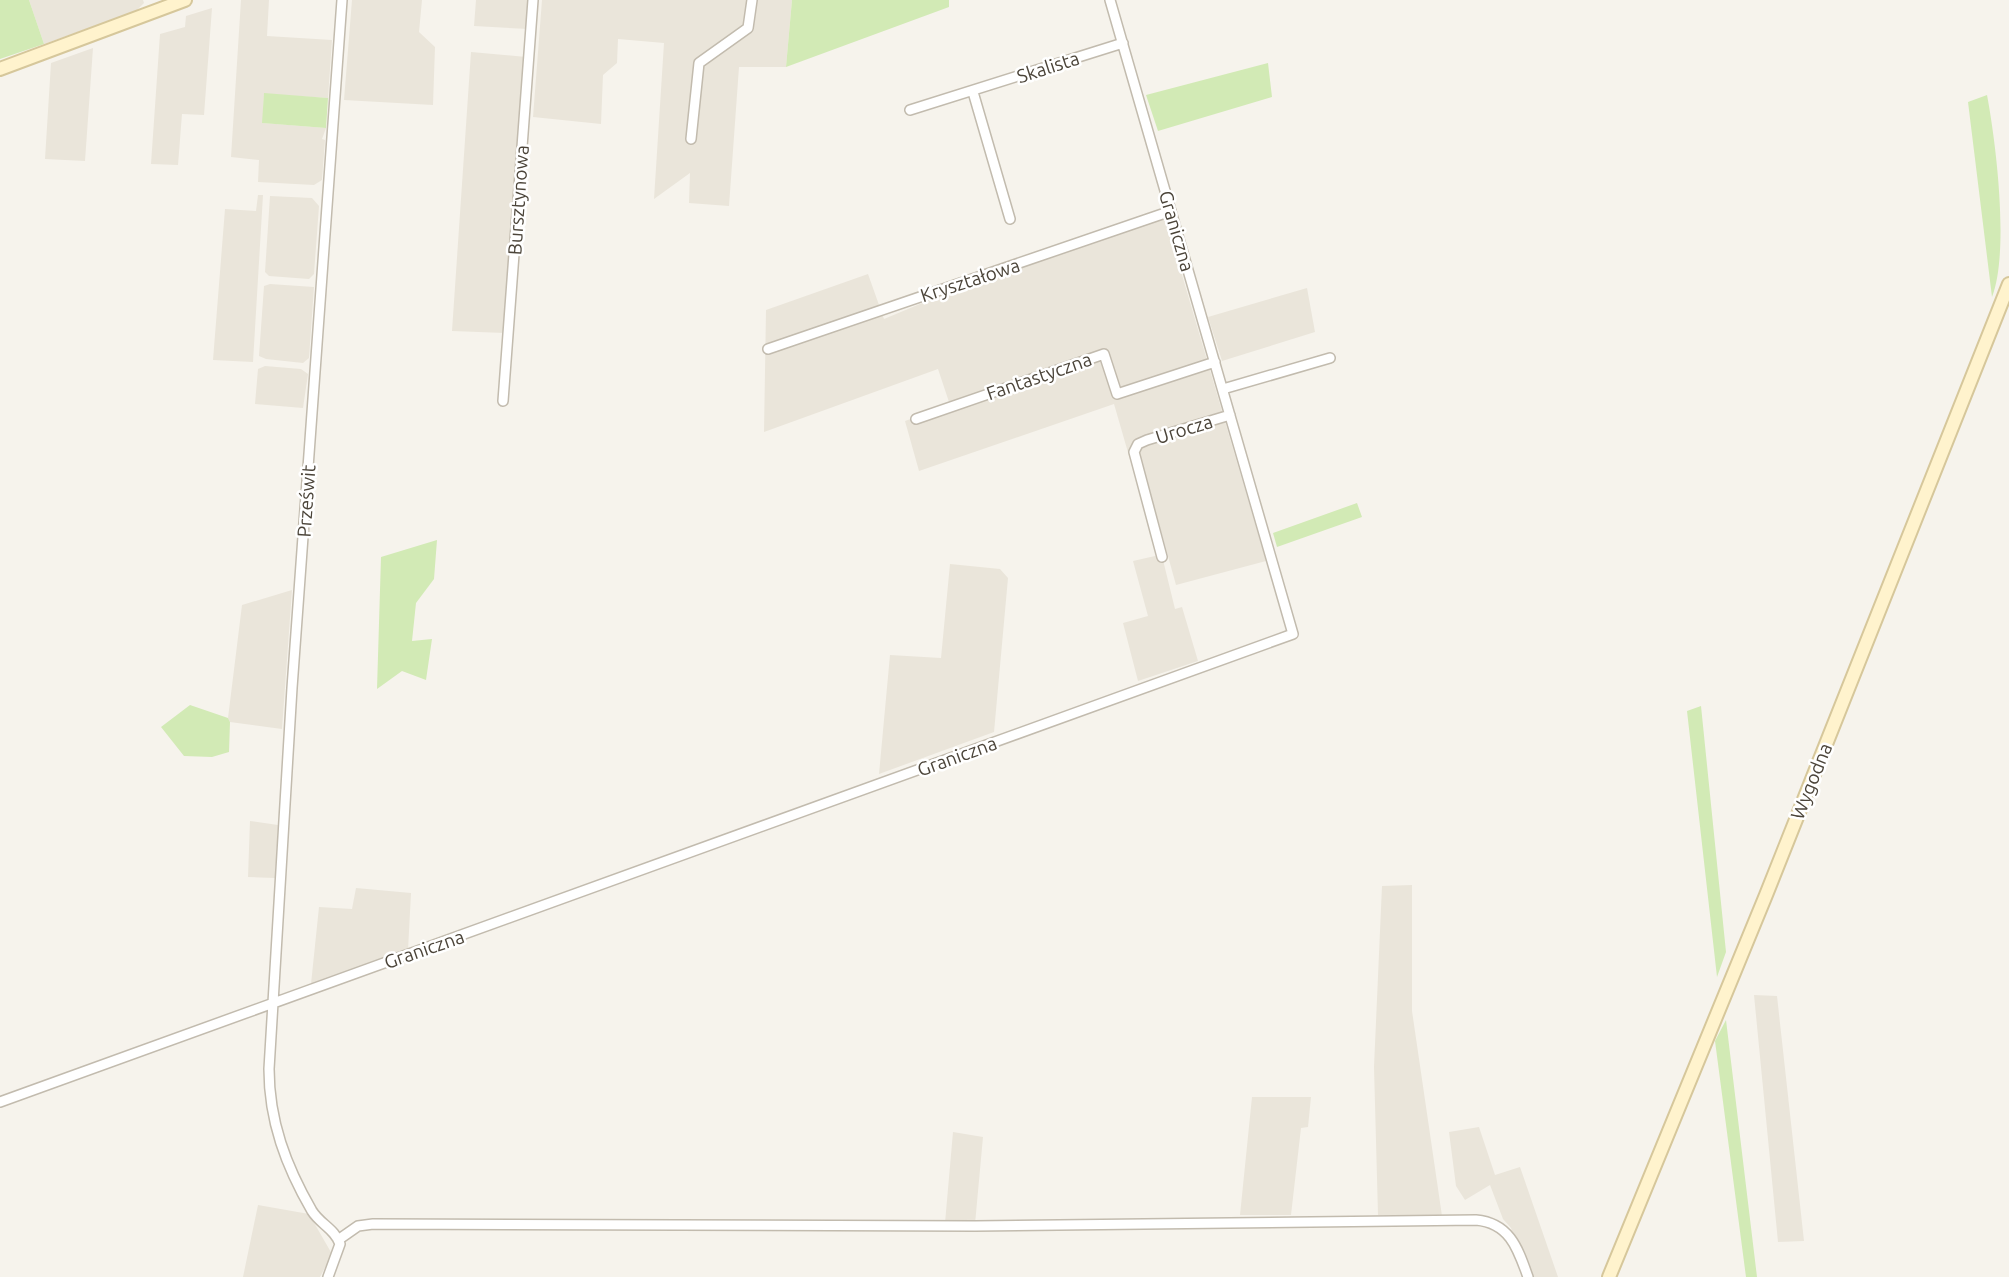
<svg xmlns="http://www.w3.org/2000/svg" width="2009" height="1277" viewBox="0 0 2009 1277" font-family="Ubuntu,sans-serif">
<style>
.residential{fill:#eae5da}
.green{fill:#d2eab5}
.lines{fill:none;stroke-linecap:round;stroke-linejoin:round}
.street-casing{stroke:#c2bbae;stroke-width:12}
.secondary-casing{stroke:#d6c79b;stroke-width:16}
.street{stroke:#fff;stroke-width:9}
.secondary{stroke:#fff3cd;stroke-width:12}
.labels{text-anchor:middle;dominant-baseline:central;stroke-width:5;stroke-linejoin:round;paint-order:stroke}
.street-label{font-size:19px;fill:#4b4439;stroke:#fff}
</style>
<rect width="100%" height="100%" fill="#f6f3ec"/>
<path class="residential" d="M29,0H143L144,3L136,11L44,44Z
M241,0H269L267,36L332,40L328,98L264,94L263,123L326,128L322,139L325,140L322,180L314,185L258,182L259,160L231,157Z
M352,0H422L419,32L435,47L433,105L344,100Z
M476,0H530L528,29L474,26Z
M542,0H792L786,67H739L729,206L689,203L690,173L654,199L664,43L618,39L617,63L603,75L601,124L533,117Z
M212,8L204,115L182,114L178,165L151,164L160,34L185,27L186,16Z
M93,48L85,161L45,159L51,63Z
M471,52L526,57L505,333L452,331Z
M258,195H263L253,362L213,360L225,209L256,211Z
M270,196L312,198L319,206L314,274L309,279L269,276L265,272Z
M1165,217L1266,561L1176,585L1148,484L1138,487L1114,404L919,471L905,421L950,405L938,369L764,432L766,310L868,274L884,319L1025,260Z
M270,284L314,287L309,358L303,363L266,359L259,356L264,286Z
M1307,288L1315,332L1222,361L1208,317Z
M265,366L301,369L308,374L303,408L255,404L258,369Z
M1155,556L1163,560L1175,609L1182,607L1198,661L1138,681L1123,623L1148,616L1133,561Z
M950,564L1000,569L1008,578L994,732L879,774L890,655L941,658Z
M292,590L282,729L230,722L228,718L242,605Z
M250,821L278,825L275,878L248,877Z
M1412,885V1011L1442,1216L1378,1215L1374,1067L1382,886Z
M356,888L411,893L408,950L311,984L319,907L352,909Z
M1754,995L1777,996L1804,1241L1778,1242Z
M1252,1097H1311L1308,1127L1301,1128L1291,1215H1240Z
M1479,1127L1495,1175L1520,1167L1558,1277H1529L1511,1228L1503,1219L1490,1185L1465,1200L1456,1186L1449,1132Z
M953,1132L983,1137L975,1224L945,1223Z
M258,1205L309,1214L332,1254L320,1277H243Z"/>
<path class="green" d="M0,0H29L44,44L0,59Z
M792,0H949V7L786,67Z
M1268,63L1272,97L1158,131L1146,95Z
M264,93L328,98L326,128L262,123Z
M1987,95C1997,148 2009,253 1992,297L1968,102Z
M1357,503L1362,517L1277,547L1273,533Z
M437,540L434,579L416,603L412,641L432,639L426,680L402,671L377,689L381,557Z
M190,705L228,718L230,722L229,752L212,757L184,756L161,727Z
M1701,706L1726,952L1717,977L1687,711Z
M1726,1020L1757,1277H1746L1715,1041Z"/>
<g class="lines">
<g class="street-casing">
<path id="street" d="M973,92L1010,219
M910,110L1123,43
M691,139L699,63L748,28L752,0
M768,349L1171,211
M1223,389L1330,358
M503,401L533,0
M916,419L1104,354L1117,394L1215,362
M1162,557L1134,452L1138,444L1147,440L1230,415
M0,1102L1293,634L1110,0
M338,1240L358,1226L373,1224L975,1226L1476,1220C1510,1223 1518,1249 1528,1277
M328,1277L340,1244C335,1229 320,1224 312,1211C286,1166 269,1121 269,1069L292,688L342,0"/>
</g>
<g class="secondary-casing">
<path id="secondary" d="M0,69L185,0
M1609,1277L1766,895L2009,284"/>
</g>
<use href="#street" class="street"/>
<use href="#secondary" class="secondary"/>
</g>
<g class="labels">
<g class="street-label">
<text transform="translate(1048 67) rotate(-18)">Skalista</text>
<text transform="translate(518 200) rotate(-86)">Bursztynowa</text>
<text transform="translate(1177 231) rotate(74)">Graniczna</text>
<text transform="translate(970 280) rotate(-18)">Kryształowa</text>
<text transform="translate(1039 376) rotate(-19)">Fantastyczna</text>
<text transform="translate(1184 429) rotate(-17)">Urocza</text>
<text transform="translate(306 501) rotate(-86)">Prześwit</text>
<text transform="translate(957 756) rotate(-20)">Graniczna</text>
<text transform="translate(1811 781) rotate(-68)">Wygodna</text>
<text transform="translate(424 949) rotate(-19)">Graniczna</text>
</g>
</g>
</svg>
